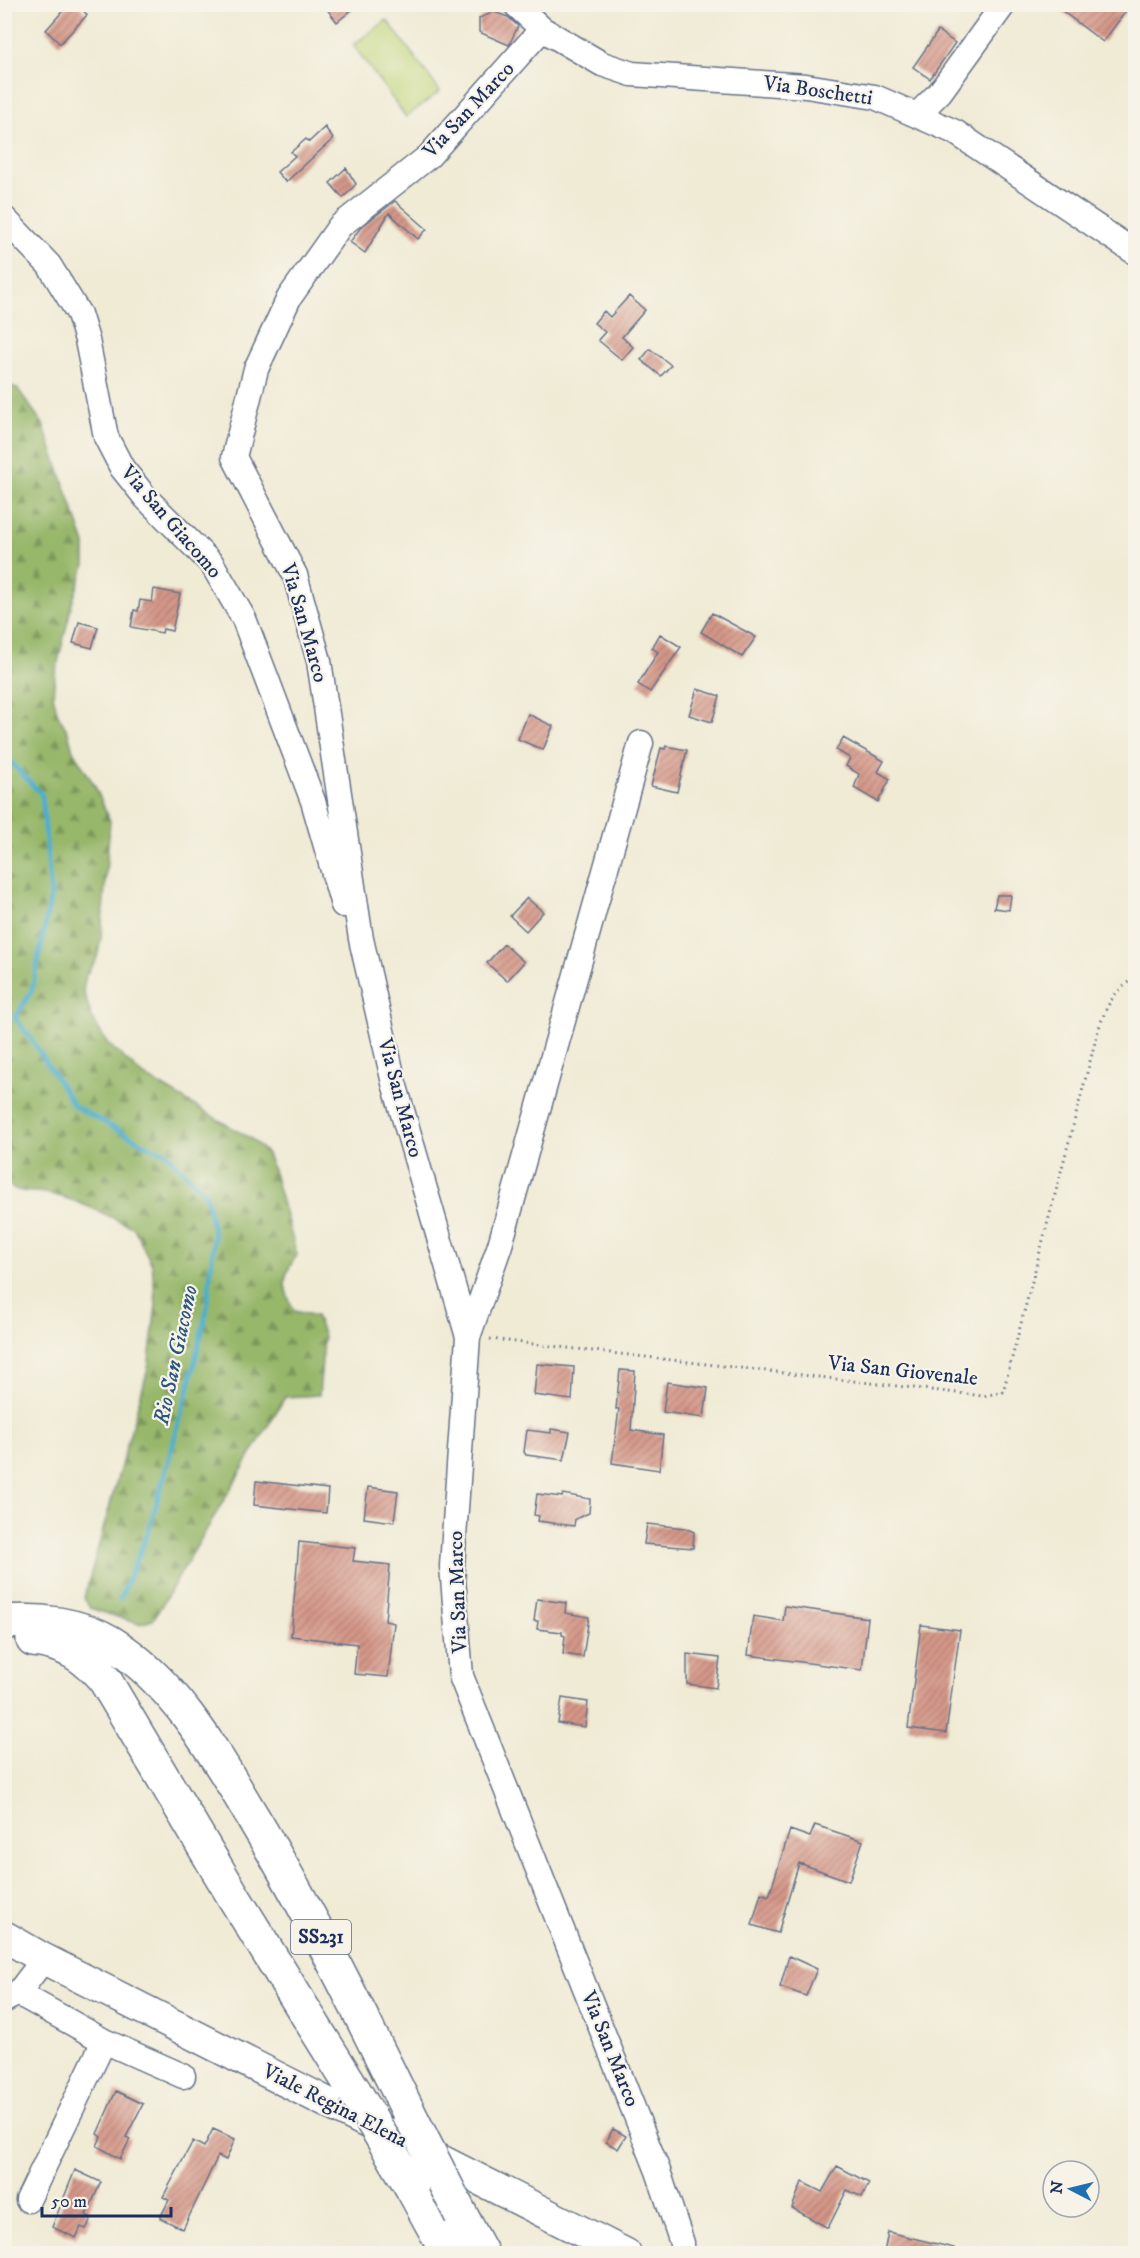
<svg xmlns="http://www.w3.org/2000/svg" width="1140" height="2258" viewBox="0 0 1140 2258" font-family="'IM FELL DW Pica',serif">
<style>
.grass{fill:#bfd67a;stroke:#6d826c;stroke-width:1.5}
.forest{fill:url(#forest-firs);stroke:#597364;stroke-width:1.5}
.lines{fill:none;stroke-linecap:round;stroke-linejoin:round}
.stream{stroke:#4cafcb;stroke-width:5}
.building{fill:url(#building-hatch)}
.minor-casing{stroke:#667188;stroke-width:27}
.major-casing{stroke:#667188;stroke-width:33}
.highway-casing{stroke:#667188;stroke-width:36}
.path{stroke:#667188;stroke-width:3;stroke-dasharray:1.5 4.5;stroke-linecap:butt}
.minor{stroke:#fff;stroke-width:24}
.major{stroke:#fff;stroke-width:30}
.highway{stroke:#fff;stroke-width:33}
.highway-bridge-casing{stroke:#667188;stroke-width:36;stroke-linecap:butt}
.highway-bridge{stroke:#fff;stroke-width:33}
.labels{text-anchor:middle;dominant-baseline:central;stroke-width:4.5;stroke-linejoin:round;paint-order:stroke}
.shield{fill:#f7f3e8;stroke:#5d6a87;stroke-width:1.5}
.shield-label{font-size:20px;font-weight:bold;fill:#1b2f5e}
.street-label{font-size:21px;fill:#1b2f5e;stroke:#f7f3e8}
.water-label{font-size:22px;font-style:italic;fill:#2a557f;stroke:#f7f3e8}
</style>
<defs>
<pattern id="forest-firs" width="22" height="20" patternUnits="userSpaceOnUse" patternTransform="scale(1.5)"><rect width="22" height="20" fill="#97b76a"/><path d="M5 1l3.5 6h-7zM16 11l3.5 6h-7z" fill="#7a955a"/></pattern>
<pattern id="building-hatch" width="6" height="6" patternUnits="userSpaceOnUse" patternTransform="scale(1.5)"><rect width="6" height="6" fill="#d59788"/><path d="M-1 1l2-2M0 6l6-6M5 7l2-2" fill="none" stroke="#ac7c72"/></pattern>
</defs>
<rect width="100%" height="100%" fill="#f7f3e8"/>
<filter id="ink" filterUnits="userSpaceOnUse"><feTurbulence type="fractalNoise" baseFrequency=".0167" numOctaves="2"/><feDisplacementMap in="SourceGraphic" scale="12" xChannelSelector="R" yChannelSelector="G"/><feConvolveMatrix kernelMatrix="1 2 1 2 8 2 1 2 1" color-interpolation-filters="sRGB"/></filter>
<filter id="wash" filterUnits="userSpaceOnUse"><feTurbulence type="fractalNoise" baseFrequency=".008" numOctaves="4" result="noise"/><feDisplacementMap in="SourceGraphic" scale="24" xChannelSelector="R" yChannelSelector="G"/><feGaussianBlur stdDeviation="1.35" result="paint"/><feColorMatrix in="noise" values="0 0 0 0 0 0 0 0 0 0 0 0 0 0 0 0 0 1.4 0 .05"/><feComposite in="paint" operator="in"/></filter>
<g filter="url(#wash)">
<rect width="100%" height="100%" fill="#f0ebd5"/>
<path class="grass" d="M387,20L440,91L406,117L353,45Z"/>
<path class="forest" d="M5,383L18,389L43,424L85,544V565L72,603L55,675L53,696L58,715L68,732L73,751L95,786L110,821L101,938L97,958L86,975L83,990L92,1018L107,1043L144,1076L253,1140L267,1154L274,1173L297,1255C281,1277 282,1286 294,1311L316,1316L324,1336L319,1395L285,1397L153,1620L139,1624L90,1608L84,1598L148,1369L156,1305L152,1265L134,1228C106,1215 75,1198 45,1193C27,1190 21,1195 5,1183Z"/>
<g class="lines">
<path class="stream" d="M4,755L42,795L51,896L32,990L15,1018L34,1043L74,1106L150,1147L166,1152L206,1195L214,1237L207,1309L189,1387L149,1530L120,1599"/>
</g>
<g id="blocks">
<path class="building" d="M69,4H78L87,15L60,44L46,30Z
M323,4H359L337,22Z
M1053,4H1117L1126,11L1103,42Z
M494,12L508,17L518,26L509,45L479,32V18Z
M938,31L955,43L930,79L913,67Z
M325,127L333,139L286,182L277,172L295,156L291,152L306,139L309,142Z
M346,168L356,184L343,198L330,183Z
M395,201L427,229L418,239L389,213L365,253L350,242L361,227Z
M629,296L645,310L622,337L633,347L622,360L598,340L605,332L594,323L604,311L610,317Z
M650,349L671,365L661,376L641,360Z
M154,589L180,594L172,631L163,629L162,633L131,627L134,610L138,611L140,600L152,602Z
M712,613L756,637L742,657L701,632Z
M79,622L98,627L92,648L73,643Z
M660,634L681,647L650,692L638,684L658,652L652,648Z
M697,689L720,696L712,722L689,715Z
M528,714L553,726L543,750L518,739Z
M843,738L884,761L878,772L890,779L878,802L854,788L859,774L846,766L850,758L836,750Z
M666,746L687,750L677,792L651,786L661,748L665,749Z
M997,895H1011L1009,910L994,908Z
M527,898L543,912L526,931L510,916Z
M504,944L524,962L507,981L487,963Z
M537,1364L574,1367L572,1400L534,1395Z
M620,1370L635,1371L631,1430L663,1435L659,1470L612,1463L619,1409H616Z
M667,1382L708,1388L704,1418L663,1412Z
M551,1429L570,1432L564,1460L526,1455L524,1452L527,1430L551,1433Z
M256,1481L328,1489L326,1513L254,1505Z
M368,1487L398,1491L394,1522L364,1518Z
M537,1494L562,1497L563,1494L590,1499L589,1513L575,1519L574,1526L538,1521L539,1516L534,1515Z
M647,1524L685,1528L694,1532L693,1548L644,1544Z
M299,1542L355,1548L353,1561L390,1565L385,1621L394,1623L388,1677L354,1674L357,1644L291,1636Z
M537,1599L566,1603L565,1613L589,1617L583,1657L563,1654L565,1636L562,1635V1632L537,1629L538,1621H534Z
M785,1606L868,1618L862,1670L748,1655L753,1616L783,1621Z
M921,1625L960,1630L946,1733L908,1728Z
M687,1654L720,1658L716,1688L687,1684Z
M562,1698L588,1702L585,1727L558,1723Z
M815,1825L863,1841L849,1881L799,1863L778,1933L752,1925L761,1893L769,1896L790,1830L810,1837Z
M789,1956L817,1969L806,1996L780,1987Z
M116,2091L143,2104L126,2137L130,2139L120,2159L97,2146L101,2137L97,2134Z
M213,2129L235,2139L226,2160L218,2156L183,2229L160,2218L169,2200L163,2197L193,2141L204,2147Z
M613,2129L626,2136L618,2149L606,2142Z
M837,2166L869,2183L862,2197L847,2190L828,2228L792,2208L802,2182L822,2192Z
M75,2170L101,2182L86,2215L92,2218L86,2229L81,2227L76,2238L52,2227Z
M888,2232L954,2248L953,2253H884Z"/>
</g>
</g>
<g filter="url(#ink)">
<use href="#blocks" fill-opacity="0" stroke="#667188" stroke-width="1.5"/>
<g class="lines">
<g class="minor-casing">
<path id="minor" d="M515,4L542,29L602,64L632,74L806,86L875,97L955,132L1136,253
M542,29L429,156L340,226L289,298L256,369L234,457L295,575L319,661L361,939L394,1083L468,1337L452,1566L461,1676L658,2171L682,2243V2254
M917,115L940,92L1004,4
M4,218L49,265L79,314L87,340L106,437L122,468L146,498L212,564L244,619L313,801L343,905
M468,1337L500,1245L641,743
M18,1993L104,2041L183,2076
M5,2000L18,1993L44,1959
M28,2200L104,2041"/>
</g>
<g class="major-casing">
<path id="major" d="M4,1936L44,1959L626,2254"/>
</g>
<g class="highway-casing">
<path id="highway" d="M4,1622C39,1619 80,1624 110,1642C175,1682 214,1752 252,1816C312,1915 362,2017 413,2121
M33,1640C64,1643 85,1656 105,1680L235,1899L355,2092
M412,2188L448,2254
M461,2215L482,2254"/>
</g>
<path class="path" d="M490,1339L983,1396L1003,1392L1098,1031C1106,1007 1113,990 1136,978"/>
<use href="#minor" class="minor"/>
<use href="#major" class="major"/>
<use href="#highway" class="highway"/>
<g class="highway-bridge-casing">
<path id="highway-bridge" d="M355,2092L412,2188
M413,2121L461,2215"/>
</g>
<use href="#highway-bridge" class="highway-bridge"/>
</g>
</g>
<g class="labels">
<rect class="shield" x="291" y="1920" width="60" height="34" rx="4.5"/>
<g class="shield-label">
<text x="321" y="1937">SS231</text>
</g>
<g class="street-label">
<text transform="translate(818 91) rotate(8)">Via Boschetti</text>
<text transform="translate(469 110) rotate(-47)">Via San Marco</text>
<text transform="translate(171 522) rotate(49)">Via San Giacomo</text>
<text transform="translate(304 623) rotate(74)">Via San Marco</text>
<text transform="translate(400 1098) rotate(75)">Via San Marco</text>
<text transform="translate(903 1371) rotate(6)">Via San Giovenale</text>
<text transform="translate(458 1592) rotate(-92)">Via San Marco</text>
<text transform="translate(610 2049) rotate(68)">Via San Marco</text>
<text transform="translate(335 2106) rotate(27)">Viale Regina Elena</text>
</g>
<g class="water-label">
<text transform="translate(176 1355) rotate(-78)">Rio San Giacomo</text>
</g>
</g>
<rect width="1140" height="2258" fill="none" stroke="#f7f3e8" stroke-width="24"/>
<g transform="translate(1071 2189) rotate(277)"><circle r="28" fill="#f7f3e8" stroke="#9fa5b1" stroke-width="1.5"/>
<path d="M0-4.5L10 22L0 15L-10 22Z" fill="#1f6fb2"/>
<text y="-9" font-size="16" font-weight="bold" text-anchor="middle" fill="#1b2f5e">N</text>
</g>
<path d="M42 2207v9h129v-9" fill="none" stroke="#1b2f5e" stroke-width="3"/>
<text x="51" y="2207" font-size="18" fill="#1b2f5e" stroke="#f7f3e8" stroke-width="4.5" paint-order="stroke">50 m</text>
</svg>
